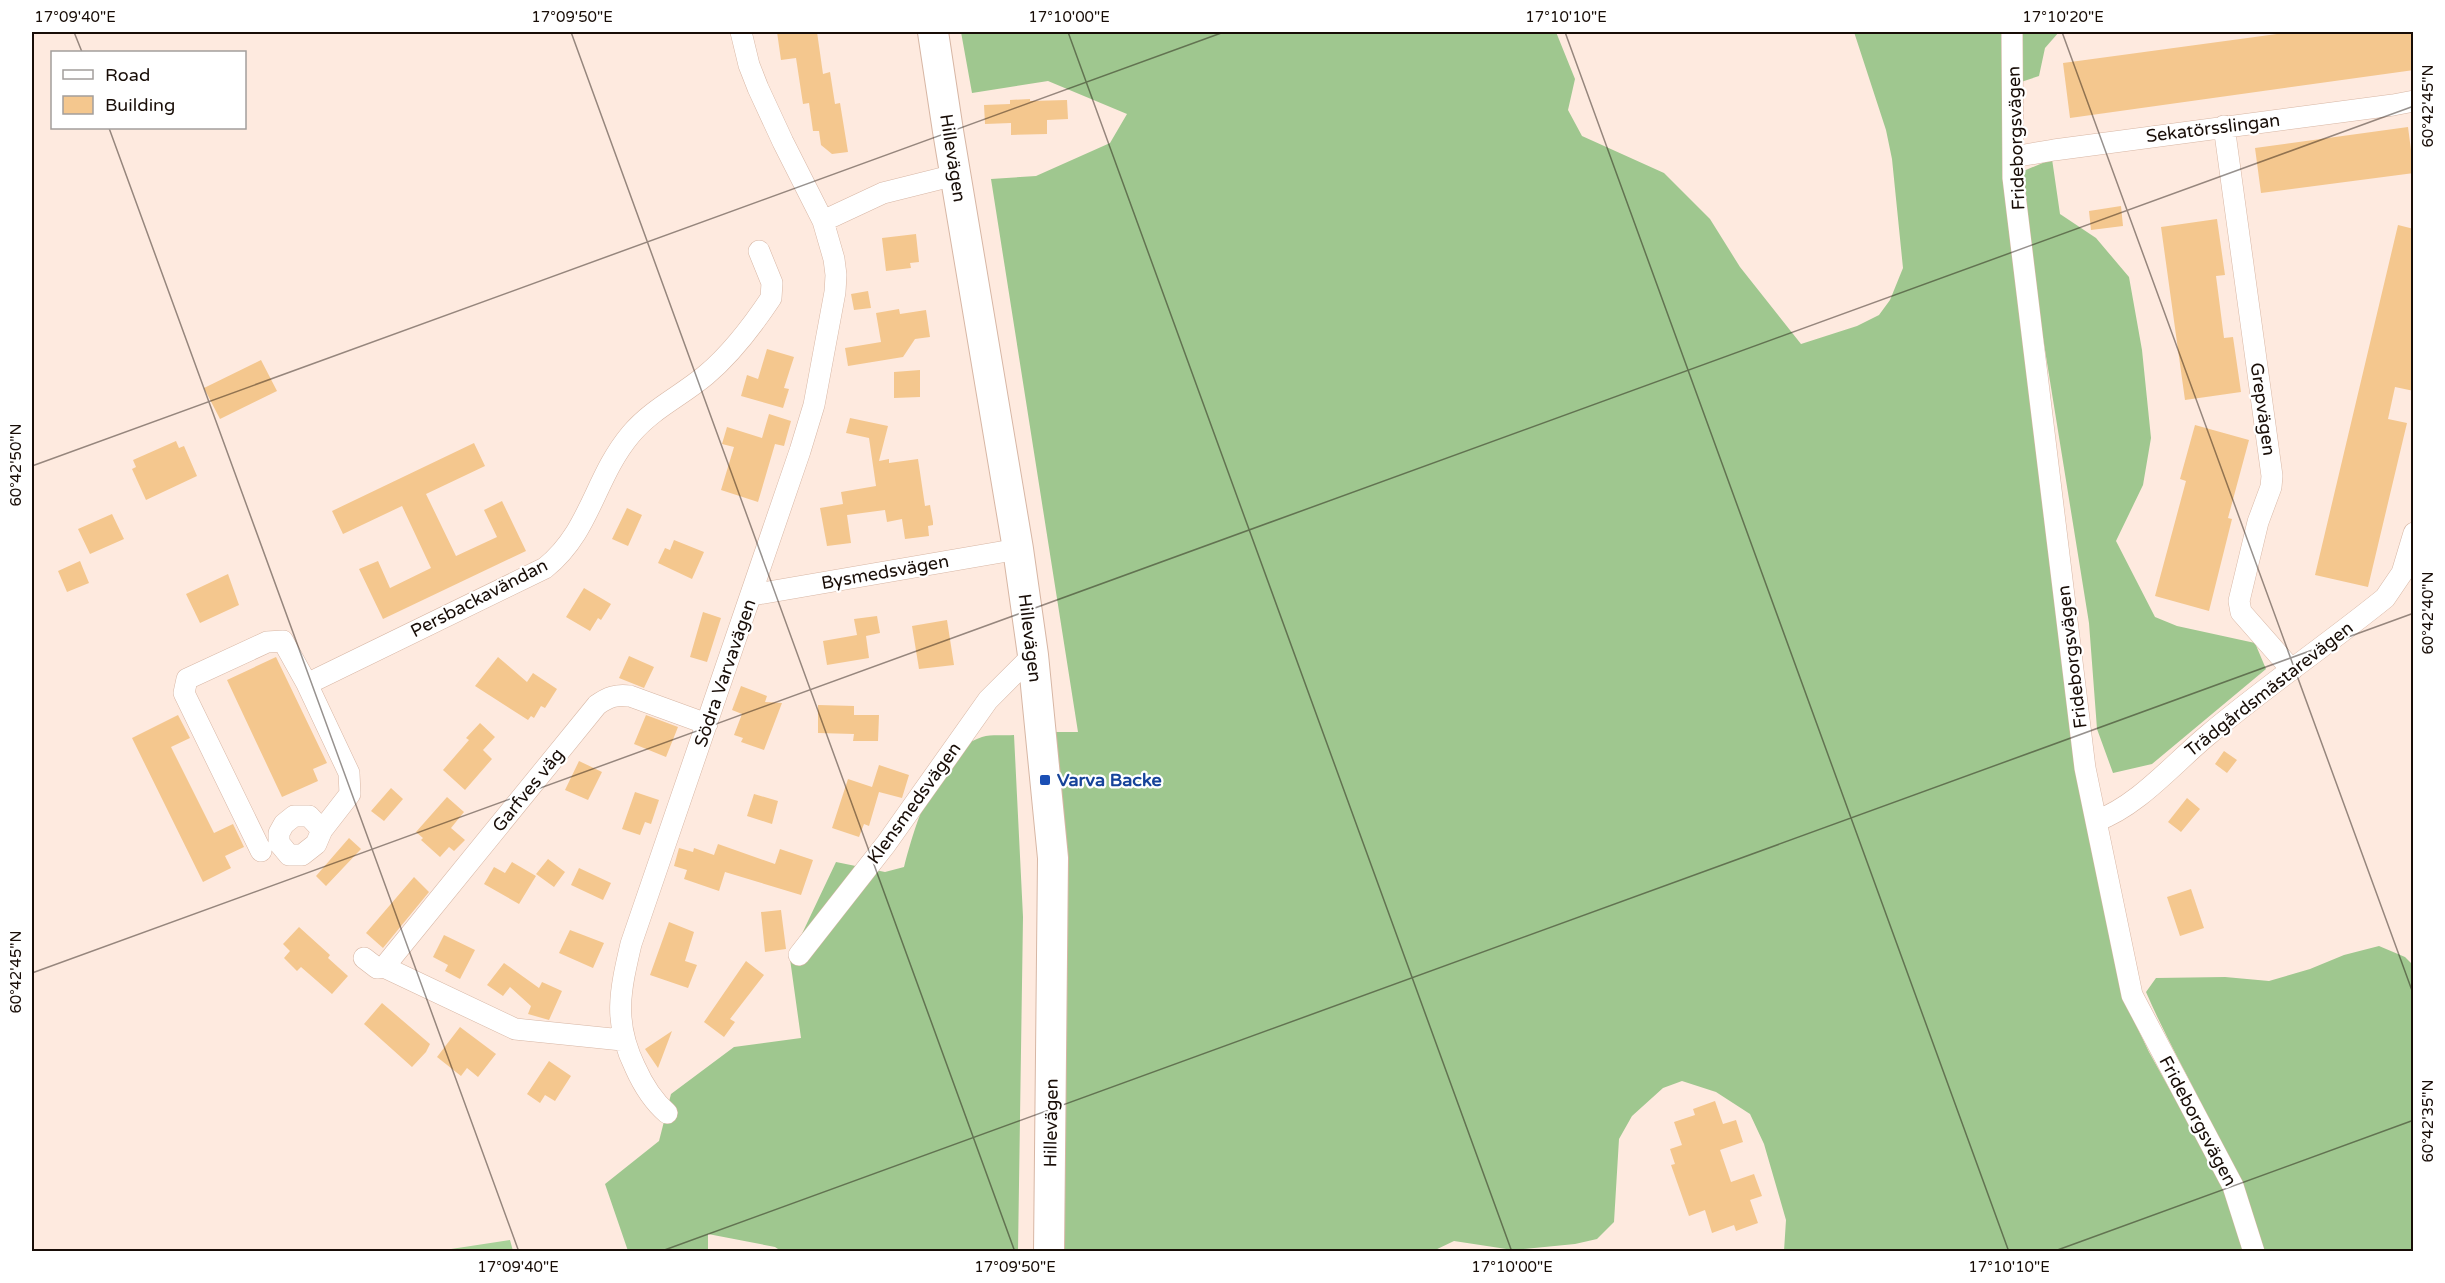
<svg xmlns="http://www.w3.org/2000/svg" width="2445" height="1283" viewBox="0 0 2445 1283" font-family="'Varela Round',sans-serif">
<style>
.green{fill:#a8d198}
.forest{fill:#9fc78f}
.building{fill:#f4c78e}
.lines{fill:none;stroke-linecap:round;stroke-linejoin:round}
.street-casing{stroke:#d7b6a4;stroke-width:22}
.secondary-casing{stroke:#d7b6a4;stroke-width:32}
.street{stroke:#fff;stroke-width:21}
.secondary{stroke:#fff;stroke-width:30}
.ticks{fill:none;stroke:#180d07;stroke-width:1.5;stroke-opacity:0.45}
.transit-dot{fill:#1a4fb4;stroke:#fff;stroke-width:2}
.labels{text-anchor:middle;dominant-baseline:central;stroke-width:4.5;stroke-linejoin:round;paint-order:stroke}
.street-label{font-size:18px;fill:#180d07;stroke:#fff}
.transit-label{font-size:18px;font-weight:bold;fill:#164399;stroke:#fff;text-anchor:start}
.neatline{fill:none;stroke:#180d07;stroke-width:2}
.ticks-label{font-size:15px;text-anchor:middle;fill:#180d07}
</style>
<rect width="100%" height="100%" fill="#feeadf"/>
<path class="green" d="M510,1240L513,1251H438Z"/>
<path class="forest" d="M961,32H1556L1575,79L1568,110L1582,136L1664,173L1710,219L1740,267L1801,344L1857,326L1879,315L1890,300L1903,268L1892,159L1886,130L1854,32H2003L2123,998L2149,1052L2230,1198L2246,1251H1784L1786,1220L1764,1144L1750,1114L1716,1092L1682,1081L1663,1088L1632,1116L1619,1139L1614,1222L1597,1239L1575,1244L1513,1250L1454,1241L1431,1252L1061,1251L1064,836L1061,776L1054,732H1078L991,179L1036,176L1110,143L1127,114L1048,81L972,93Z
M2022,32H2059L2045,48L2039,76L2021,82Z
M2052,159L2060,214L2096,238L2129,277L2142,350L2151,438L2143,485L2116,541L2155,617L2177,626L2255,643L2266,669L2152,764L2113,773L2097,729L2089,623L2025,226L2021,172Z
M1014,735L1023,917L1018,1251H781L775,1247L708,1234V1251H628L605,1184L659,1141L671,1094L734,1047L801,1038L790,959L836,862L885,872L904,867C915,825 936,752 982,737C992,734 1004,736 1014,735Z
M2379,946L2405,957L2414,966L2413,1251H2264C2256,1228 2249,1205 2239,1182C2212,1117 2174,1057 2146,992L2156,978L2225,977L2269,981L2310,969L2344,955Z"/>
<path class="building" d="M777,32H817L823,74L830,72L835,104L840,103L848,152L832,154L821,145L819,131H813L809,103L803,104L796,58L781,60Z
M2292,32H2414V70L2070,118L2063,63Z
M1030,99V101L1067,100L1068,119L1047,120V134L1011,135V123L985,124L984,105L1010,104V100Z
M2408,127L2414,173L2261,193L2255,148Z
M2121,206L2123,226L2091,230L2089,211Z
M2217,219L2225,275L2216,276L2224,338L2233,337L2241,392L2185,400L2161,227Z
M2398,225L2414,229V391L2395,387L2388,419L2407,423L2368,587L2315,575Z
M916,234L919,262L910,263L911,268L886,271L882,238Z
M868,291L871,308L854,310L851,294Z
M899,309L900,314L926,310L930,337L915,339L903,357L848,366L845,348L881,342L876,313Z
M767,349L794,357L784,388L789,389L783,408L741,396L747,375L758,379Z
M261,360L277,391L220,419L204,388Z
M920,370V397L894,398V372Z
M769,414L791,421L784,446L775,444L758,502L721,490L734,447L722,444L727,427L762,438Z
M850,418L888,426L879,461L889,459V463L918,459L925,506L930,505L933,522V525L928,526L929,536L905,539L902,519L887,522L885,510L847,515L851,543L827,546L820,508L843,504L841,492L876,486L869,438L846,433Z
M2195,425L2249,440L2228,518L2232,519L2209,611L2155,596L2186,481L2180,479Z
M176,441L179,448L184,446L197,476L146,500L132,469L136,467L133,460Z
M474,443L485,466L426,494L456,556L497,537L484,510L502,501L526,551L383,619L359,569L378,561L390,588L431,568L402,506L343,534L332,511Z
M627,508L642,515L628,546L612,539Z
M112,514L124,539L90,554L78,529Z
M674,540L704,552L692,579L658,563L665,548L670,550Z
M80,561L89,583L67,592L58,571Z
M228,574L239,605L200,623L186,594Z
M584,588L611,604L601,620L598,618L590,631L566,617Z
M703,612L721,618L707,662L690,657Z
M877,616L880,633L866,636L869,658L827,665L823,641L857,635L854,619Z
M947,620L954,665L919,669L912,626Z
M629,656L654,667L644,688L619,678Z
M276,657L327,763L313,769L318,781L282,797L227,680Z
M498,657L527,682L533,673L557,689L545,708L541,706L534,718L531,716L528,720L475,686Z
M741,686L767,696L765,702L782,703L764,750L741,742L743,738L734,735L742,714L732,710Z
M818,705L854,706V715H879L878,741H853L854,734L818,733Z
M178,715L190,738L171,747L214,833L233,824L244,847L225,856L231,868L203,882L132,738Z
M646,715L678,727L666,757L634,744Z
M480,723L495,737L483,750L492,759L465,790L443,770L469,740L466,738Z
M2224,751L2237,760L2227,773L2215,764Z
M579,761L602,772L588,800L565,790Z
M879,765L909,775L902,798L879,792L869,826L864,824L859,837L832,828L848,779L872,787Z
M391,788L403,799L384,821L371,811Z
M635,792L659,800L651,824L645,822L640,835L622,829Z
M754,794L778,801L772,824L747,816Z
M447,797L464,812L451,828L465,840L454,851L449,847L440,857L421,840L423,838L416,832Z
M2187,798L2200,809L2181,832L2168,822Z
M349,838L361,849L326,886L316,876Z
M718,844L775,864L780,849L813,860L801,895L725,872L719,891L684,879L687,870L674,866L679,848L693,852L694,848L714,855Z
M548,859L565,872L554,887L536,874Z
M512,862L536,876L519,904L484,884L494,867L505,873Z
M579,868L611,883L603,900L571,885Z
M414,877L429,892L383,948L366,933Z
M2191,889L2204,928L2180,936L2167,897Z
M781,910L786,949L765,952L761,912Z
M669,922L694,932L685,961L697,965L688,988L650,975Z
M299,927L330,955L328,958L348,976L332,994L301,967L297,971L284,958L290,951L283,944Z
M570,930L604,943L593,968L559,953Z
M444,935L475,950L460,979L445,971L448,965L433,957Z
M746,961L764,975L730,1019L735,1022L724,1037L704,1022Z
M504,963L539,988L542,982L562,991L549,1020L528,1014L531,1006L510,987L503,996L487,985Z
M382,1003L430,1044L426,1052L412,1067L364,1024Z
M460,1027L496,1054L478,1077L467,1068L461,1076L437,1057Z
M672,1031L658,1068L645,1049Z
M549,1061L571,1076L555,1101L545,1095L540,1103L527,1094Z
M1715,1101L1723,1124L1736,1120L1743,1142L1720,1150L1731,1182L1754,1174L1762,1196L1750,1200L1758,1223L1736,1231L1734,1225L1712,1233L1705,1210L1689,1216L1671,1165L1675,1164L1670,1149L1682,1145L1674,1122L1695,1115L1693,1109Z"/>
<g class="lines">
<g class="street-casing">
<path id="street" d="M2012,32L2013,178L2085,768L2132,995L2233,1186L2254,1252
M2224,126L2272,476L2271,487L2258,522L2239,601L2241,612L2292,670
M2013,157L2054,150L2393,105L2414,101
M823,221L883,193L955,175
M752,595L1018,549
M307,684L545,568C591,531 594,478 631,434C652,409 681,396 706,375C731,354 753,325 771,298L772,283L759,251
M2096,821C2138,806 2174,763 2208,735C2265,687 2327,645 2385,598L2402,573L2414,533
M261,851L184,693L187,679L267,642L283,641L307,684L349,773L350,794L322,830L316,844L302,855H289L279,843V833L284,824L294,816H309L322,830
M799,955L886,844L988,700L1033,655
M364,958L377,968L384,967
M622,1040L515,1029L384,967L597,705C608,697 617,694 630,696L707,724
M667,1113C652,1100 643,1085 635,1067C613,1022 620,991 631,944L800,451L814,405L835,292L836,275L834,259L823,221L783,142L758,88L749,65L741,32"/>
</g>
<g class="secondary-casing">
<path id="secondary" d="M933,32L948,131L1018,549L1033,655L1053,858L1049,1252"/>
</g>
<use href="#street" class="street"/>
<use href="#secondary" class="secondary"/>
</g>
<path class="ticks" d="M74,32L82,52M571,32L1015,1252M1068,32L1512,1252M1565,32L2009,1252M2062,32L2414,996M109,128L519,1252M32,466L1224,32M32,973L2414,106M659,1252L2414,613M2052,1252L2414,1120"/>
<rect class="transit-dot" x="1039" y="774" width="12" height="12" rx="3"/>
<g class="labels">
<g class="street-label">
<text transform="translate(2213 128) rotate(-7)">Sekatörsslingan</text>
<text transform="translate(2016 138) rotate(-92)">Frideborgsvägen</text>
<text transform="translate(953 158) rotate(81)">Hillevägen</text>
<text transform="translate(2263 409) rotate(82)">Grepvägen</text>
<text transform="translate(885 572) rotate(-10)">Bysmedsvägen</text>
<text transform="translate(479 598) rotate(-27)">Persbackavändan</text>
<text transform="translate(1030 638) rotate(83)">Hillevägen</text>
<text transform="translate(2072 657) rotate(-97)">Frideborgsvägen</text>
<text transform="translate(725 673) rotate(-71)">Södra Varvavägen</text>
<text transform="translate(2269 689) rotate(-38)">Trädgårdsmästarevägen</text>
<text transform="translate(528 790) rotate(-51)">Garfves väg</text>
<text transform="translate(914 803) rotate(-54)">Klensmedsvägen</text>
<text transform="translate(2198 1121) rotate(62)">Frideborgsvägen</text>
<text transform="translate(1051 1123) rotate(-89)">Hillevägen</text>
</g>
<g class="transit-label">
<text x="1057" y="780">Varva Backe</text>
</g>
</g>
<rect width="2445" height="1283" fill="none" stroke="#ffffff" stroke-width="66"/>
<rect x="51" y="51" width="195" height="78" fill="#ffffff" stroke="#a39e9c" stroke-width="1.5"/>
<rect x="63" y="70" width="30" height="9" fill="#ffffff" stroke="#a39e9c" stroke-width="1.5"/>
<text x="105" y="81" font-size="18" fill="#180d07">Road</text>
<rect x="63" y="96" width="30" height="18" fill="#f4c78e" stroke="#a39e9c" stroke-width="1.5"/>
<text x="105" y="111" font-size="18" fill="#180d07">Building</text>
<rect x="33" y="33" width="2379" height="1217" class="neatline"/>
<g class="ticks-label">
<text x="75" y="22">17°09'40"E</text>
<text x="572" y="22">17°09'50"E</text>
<text x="1069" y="22">17°10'00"E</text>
<text x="1566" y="22">17°10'10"E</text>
<text x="2063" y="22">17°10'20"E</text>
<text transform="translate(2428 106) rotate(-90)" y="5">60°42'45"N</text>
<text transform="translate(16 465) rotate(-90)" y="5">60°42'50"N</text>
<text transform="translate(2428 613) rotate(-90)" y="5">60°42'40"N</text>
<text transform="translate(16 972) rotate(-90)" y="5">60°42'45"N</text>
<text transform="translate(2428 1121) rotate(-90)" y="5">60°42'35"N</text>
<text x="518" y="1272">17°09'40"E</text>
<text x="1015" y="1272">17°09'50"E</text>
<text x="1512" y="1272">17°10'00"E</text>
<text x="2009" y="1272">17°10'10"E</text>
</g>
</svg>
